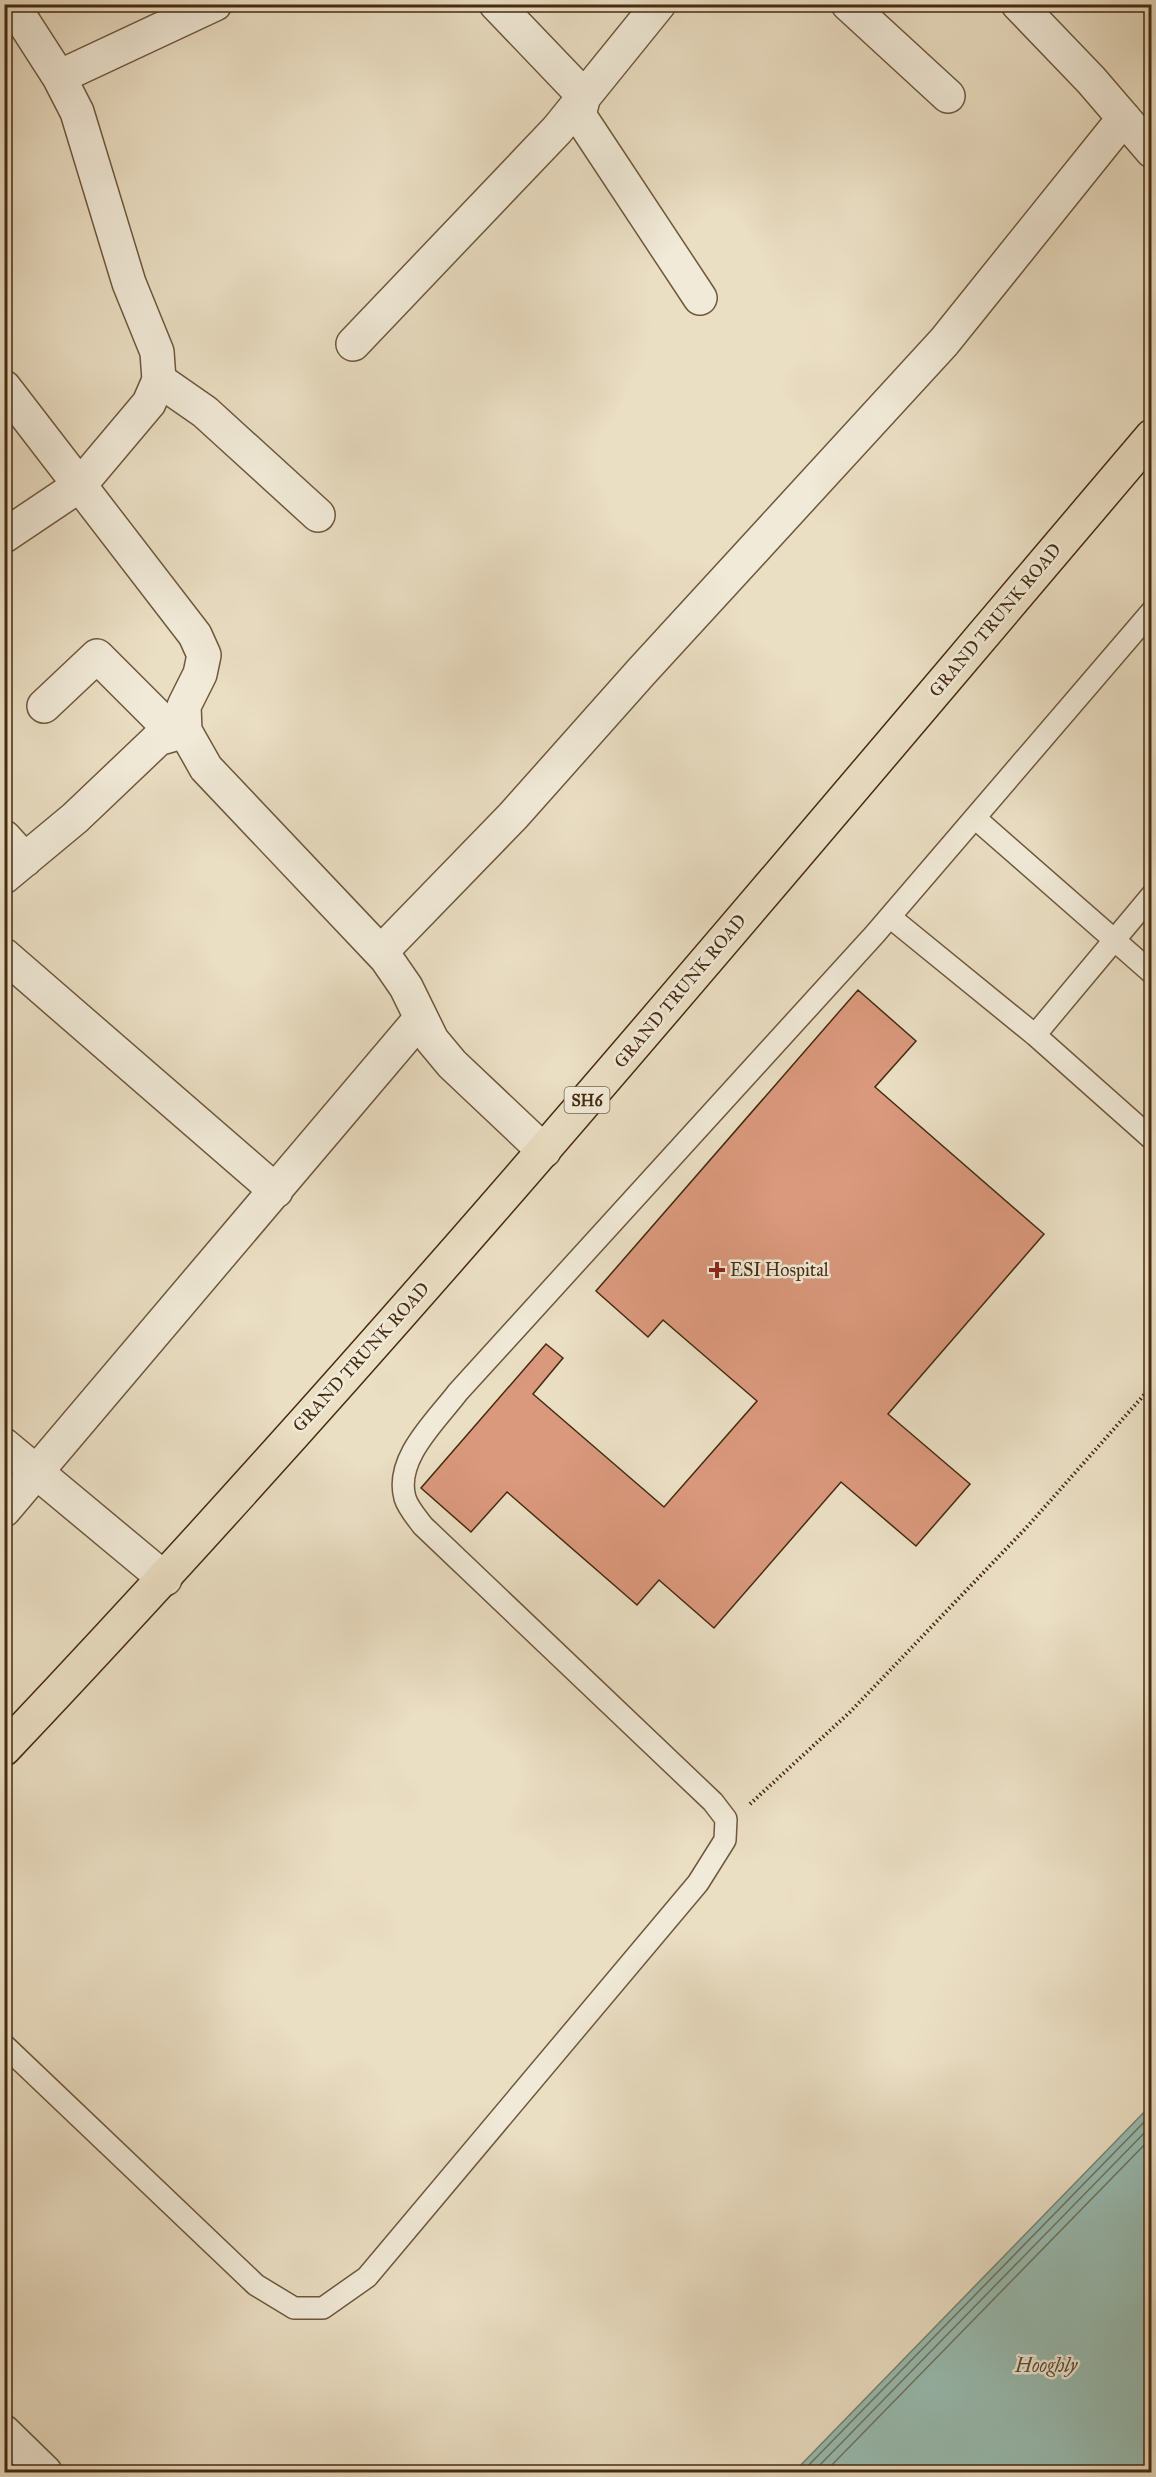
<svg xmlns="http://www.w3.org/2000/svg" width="1156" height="2477" viewBox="0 0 1156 2477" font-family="'IM FELL Great Primer',serif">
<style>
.water{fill:#98bcb2;stroke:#778271;stroke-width:1.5}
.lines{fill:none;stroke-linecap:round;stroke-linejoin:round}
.shore{stroke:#6e7461;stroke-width:1.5}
.building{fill:#da987c;stroke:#452b10;stroke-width:1.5}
.service-casing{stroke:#6e583d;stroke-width:24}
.minor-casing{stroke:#6e583d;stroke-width:36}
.primary-casing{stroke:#452b10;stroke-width:36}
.path{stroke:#452b10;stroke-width:4;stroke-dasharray:1.5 3;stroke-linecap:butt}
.service{stroke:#f1ead8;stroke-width:21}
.minor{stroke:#f1ead8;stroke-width:33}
.primary{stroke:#eadec3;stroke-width:33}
.poi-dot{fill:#8f2418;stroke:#f1ead8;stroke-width:2}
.labels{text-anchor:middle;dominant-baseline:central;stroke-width:5;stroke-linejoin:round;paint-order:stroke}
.shield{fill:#f1ead8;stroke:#79644c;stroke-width:1.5}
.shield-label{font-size:16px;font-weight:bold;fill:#452b10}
.street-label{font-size:18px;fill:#452b10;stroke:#f1ead8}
.poi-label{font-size:18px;fill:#452b10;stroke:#f1ead8;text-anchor:start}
.water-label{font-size:20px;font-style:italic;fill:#5a4f38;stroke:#f1ead8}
</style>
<rect width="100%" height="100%" fill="#eadec3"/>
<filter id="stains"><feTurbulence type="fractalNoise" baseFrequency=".00333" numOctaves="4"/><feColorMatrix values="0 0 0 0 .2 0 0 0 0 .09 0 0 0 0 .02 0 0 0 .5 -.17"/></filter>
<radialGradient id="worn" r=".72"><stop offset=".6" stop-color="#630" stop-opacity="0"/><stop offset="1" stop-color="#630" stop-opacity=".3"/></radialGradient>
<path class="water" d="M1151,2105V2472H794Z"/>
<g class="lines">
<path class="shore" d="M802,2472L1152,2114
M813,2472L1152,2125
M825,2472L1152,2137"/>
</g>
<path class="building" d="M858,990L916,1041L875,1087L1044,1234L888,1414L970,1484L916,1546L841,1482L714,1628L659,1580L637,1605L507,1492L471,1532L421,1488L546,1344L563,1358L533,1394L664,1507L757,1401L663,1320L648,1337L596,1291Z"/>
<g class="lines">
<g class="service-casing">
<path id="service" d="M975,818L1152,973
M890,917L1035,1035L1152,1139
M1035,1035L1152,895
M4,2045L256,2285L294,2308H323L367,2277L698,1883L725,1840L726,1819L713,1802L423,1526C417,1518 408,1508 405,1498C394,1459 436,1421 458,1392L875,934L1152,611"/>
</g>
<g class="minor-casing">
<path id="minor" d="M496,4L584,96L579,115L700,298
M848,4L948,96
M1018,4L1091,80L1152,151
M59,77L215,4
M353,344L557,130L659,4
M159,380L205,412L318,515
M4,387L195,635L204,655L200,674L184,706L185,731L206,768L386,958L406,987L432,1040L452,1064L544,1151
M4,536L80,485L149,403L159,380L157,352L129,283L77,112L59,77L12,4
M44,706L97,656L164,723L184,718
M4,837L25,860
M4,877L75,818L158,739L185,731
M381,952L513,816L642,671L944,342L1124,118
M4,955L276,1191
M4,1445L165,1579
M4,1510L421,1018
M4,2432L45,2472"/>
</g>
<g class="primary-casing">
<path id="primary" d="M4,1749C404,1327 775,879 1152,436"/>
</g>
<path class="path" d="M750,1804L850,1712L1026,1528L1152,1386"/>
<use href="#service" class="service"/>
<use href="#minor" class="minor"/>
<use href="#primary" class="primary"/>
</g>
<path class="poi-dot" d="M714 1261h6v6h6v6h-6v6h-6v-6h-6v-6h6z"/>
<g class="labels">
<rect class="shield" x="564.5" y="1087" width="45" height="26" rx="4.5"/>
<g class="shield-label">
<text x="587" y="1100">SH6</text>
</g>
<g class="street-label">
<text transform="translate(995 620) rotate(-50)">GRAND TRUNK ROAD</text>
<text transform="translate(680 991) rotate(-50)">GRAND TRUNK ROAD</text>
<text transform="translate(361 1357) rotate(-48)">GRAND TRUNK ROAD</text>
</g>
<g class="poi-label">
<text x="730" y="1270">ESI Hospital</text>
</g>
<g class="water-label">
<text x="1046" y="2365">Hooghly</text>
</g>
</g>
<rect width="1156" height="2477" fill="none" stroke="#eadec3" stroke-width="24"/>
<rect x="6" y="6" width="1144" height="2465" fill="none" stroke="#452b10" stroke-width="3"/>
<rect x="12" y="12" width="1132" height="2453" fill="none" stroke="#452b10" stroke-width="1.5"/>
<rect width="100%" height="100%" filter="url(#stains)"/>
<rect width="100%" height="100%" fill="url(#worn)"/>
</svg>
